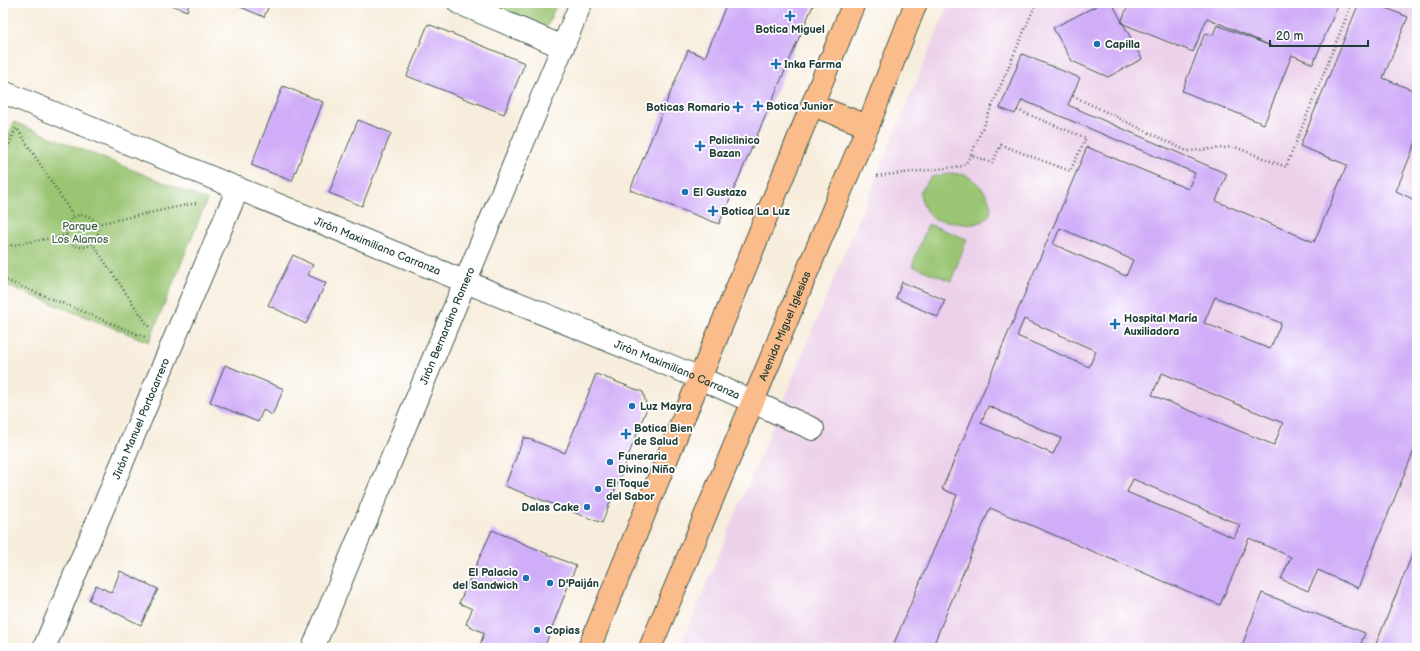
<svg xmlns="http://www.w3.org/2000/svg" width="1420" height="651" viewBox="0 0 1420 651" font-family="'Balsamiq Sans',sans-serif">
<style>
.built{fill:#ecd1ea}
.green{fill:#9ac572;stroke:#5c8153}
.building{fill:#d0adf8;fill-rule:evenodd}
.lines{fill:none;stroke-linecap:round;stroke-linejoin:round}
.minor-casing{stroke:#3f574d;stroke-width:24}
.major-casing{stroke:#3f574d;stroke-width:24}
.path{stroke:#3f574d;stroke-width:2.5;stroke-dasharray:1 3;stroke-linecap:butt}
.minor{stroke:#fff;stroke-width:22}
.major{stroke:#fabc8b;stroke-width:22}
.poi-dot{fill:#1f6fb2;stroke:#fff;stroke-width:1.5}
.labels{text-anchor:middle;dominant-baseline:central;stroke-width:3.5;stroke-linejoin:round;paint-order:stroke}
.poi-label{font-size:11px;font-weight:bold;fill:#1f3d34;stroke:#fff;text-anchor:start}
.park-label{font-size:11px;fill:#3e5f44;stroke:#fff}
.street-label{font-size:11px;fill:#1f3d34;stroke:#fff}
</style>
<rect width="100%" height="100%" fill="#fff"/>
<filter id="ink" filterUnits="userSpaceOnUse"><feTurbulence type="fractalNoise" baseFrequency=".025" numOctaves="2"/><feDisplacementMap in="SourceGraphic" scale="8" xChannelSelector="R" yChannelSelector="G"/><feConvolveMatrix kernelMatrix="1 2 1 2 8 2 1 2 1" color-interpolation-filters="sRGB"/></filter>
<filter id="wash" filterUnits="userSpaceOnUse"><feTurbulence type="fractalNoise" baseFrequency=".012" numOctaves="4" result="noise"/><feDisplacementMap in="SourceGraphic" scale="16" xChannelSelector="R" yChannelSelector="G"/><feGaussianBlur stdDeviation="0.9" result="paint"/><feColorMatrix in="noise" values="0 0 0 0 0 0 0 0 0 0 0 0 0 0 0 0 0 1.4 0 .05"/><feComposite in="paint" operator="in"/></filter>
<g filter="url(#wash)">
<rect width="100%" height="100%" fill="#f7eddc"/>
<path class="built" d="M949,3H1417V648H680Z"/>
<path class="green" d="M481,3H557L546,29Z
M14,122L207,200L149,342L3,284V150Z
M953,173C957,174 962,174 965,175C982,182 1006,215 978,223C965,227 948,220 935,220C926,212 921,204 920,192L931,177Z
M928,224L967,239L951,281L912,266Z"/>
<g id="blocks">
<path class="building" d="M165,3H189L187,11Z
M237,3H270L264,17L236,5Z
M727,3H814L719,224L630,190L688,50L705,57Z
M1102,3H1112L1142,59L1108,77L1072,61L1053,28Z
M1129,3H1339L1313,64L1292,55L1264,124L1182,91L1205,33L1213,35L1217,25L1271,46L1207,18L1193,52L1121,23Z
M1359,3H1374L1408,17L1383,78L1417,92V139L1396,191L1417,201V443L1358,588L1318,570L1308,591L1281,579L1291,557L1249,538L1220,605L990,508L932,648H892L957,495L942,489L1087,147L1188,189L1195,173L1022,100L1015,114L1000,108L1022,54L1080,78L1068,105L1227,174L1216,201L1314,242L1347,165L1300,146ZM1060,228L1133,260L1126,276L1053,244ZM1215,297L1281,323L1270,349L1204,323ZM1024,319L1096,351L1089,367L1017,336ZM1162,373L1283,423L1274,445L1152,395ZM988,406L1061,438L1053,454L981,423ZM1133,479L1240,525L1234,538L1127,492Z
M428,24L525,63L504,114L407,76Z
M283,86L323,102L292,181L251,165Z
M358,120L391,133L362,206L329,193Z
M293,255L313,265L308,275L326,283L306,324L268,305Z
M902,282L945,300L938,317L896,298Z
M225,365L284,389L272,415L263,410L258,422L210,402Z
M596,374L643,392L647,408L602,523L505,486L524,437L565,453Z
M492,530L576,566L544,648H479L484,633L466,624L472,609L459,603Z
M1417,543V648H1386L1376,644Z
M120,571L158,589L141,625L89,600L96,585L112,593Z
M1262,593L1365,633L1359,648H1241Z"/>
</g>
</g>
<g filter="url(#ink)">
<use href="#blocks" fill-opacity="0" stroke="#3f574d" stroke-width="1"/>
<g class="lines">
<g class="minor-casing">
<g id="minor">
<path d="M459,3L563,47"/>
<path id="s1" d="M3,92L700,378L813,429"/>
<path id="s2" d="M44,648L238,188"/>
<path id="s3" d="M313,648L581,3"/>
</g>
</g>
<g class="major-casing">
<g id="major">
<path d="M812,105L868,126"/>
<path d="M589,648L854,3"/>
<path id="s4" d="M650,648L868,126L916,3"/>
</g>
</g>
<path class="path" d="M1073,96L1187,151L1235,147L1286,167L1352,3
M1017,110L1086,138L1070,171L1001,145L992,163L971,155L1036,3
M18,130L74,217
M3,159L16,128
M877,176L964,166L971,155
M66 231a16 16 0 1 1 32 0a16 16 0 1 1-32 0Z
M97,224L196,203
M92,243L149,327
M3,247L67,235
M3,279L145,337"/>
<use href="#minor" class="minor"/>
<use href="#major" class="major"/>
</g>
</g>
<g class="poi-dot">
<path d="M788 10h4v4h4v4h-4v4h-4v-4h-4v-4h4z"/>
<circle cx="1097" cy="44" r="4"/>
<path d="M774 58h4v4h4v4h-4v4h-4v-4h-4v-4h4z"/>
<path d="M756 100h4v4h4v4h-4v4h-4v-4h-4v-4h4z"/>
<path d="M736 101h4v4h4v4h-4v4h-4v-4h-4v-4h4z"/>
<path d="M698 140h4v4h4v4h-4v4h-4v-4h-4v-4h4z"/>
<circle cx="685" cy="192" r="4"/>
<path d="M711 205h4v4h4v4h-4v4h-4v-4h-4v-4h4z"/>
<path d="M1113 318h4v4h4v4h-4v4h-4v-4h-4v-4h4z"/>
<circle cx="632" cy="406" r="4"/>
<path d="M624 428h4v4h4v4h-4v4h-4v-4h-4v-4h4z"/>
<circle cx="610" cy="462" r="4"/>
<circle cx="598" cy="489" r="4"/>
<circle cx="587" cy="507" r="4"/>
<circle cx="526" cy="578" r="4"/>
<circle cx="550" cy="583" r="4"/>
<circle cx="537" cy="630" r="4"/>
</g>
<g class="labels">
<g class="poi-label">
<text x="790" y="29" text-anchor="middle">Botica Miguel</text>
<text x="1105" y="44">Capilla</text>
<text x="784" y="64">Inka Farma</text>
<text x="766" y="106">Botica Junior</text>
<text x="730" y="107" text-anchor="end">Boticas Romario</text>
<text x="709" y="140">Policlinico<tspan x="709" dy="13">Bazan</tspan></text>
<text x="693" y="192">El Gustazo</text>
<text x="721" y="211">Botica La Luz</text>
<text x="1124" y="318">Hospital María<tspan x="1124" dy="13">Auxiliadora</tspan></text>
<text x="640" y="406">Luz Mayra</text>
<text x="634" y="428">Botica Bien<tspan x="634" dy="13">de Salud</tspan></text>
<text x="618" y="456">Funeraria<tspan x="618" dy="13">Divino Niño</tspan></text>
<text x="606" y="483">El Toque<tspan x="606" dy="13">del Sabor</tspan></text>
<text x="579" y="507" text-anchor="end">Dalas Cake</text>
<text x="518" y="572" text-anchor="end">El Palacio<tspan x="518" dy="13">del Sandwich</tspan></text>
<text x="558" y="583">D'Paiján</text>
<text x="545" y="630">Copias</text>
</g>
<g class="park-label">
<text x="80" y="226">Parque<tspan x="80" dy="13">Los Alamos</tspan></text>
</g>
<g class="street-label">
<text stroke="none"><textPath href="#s1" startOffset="405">Jirón Maximiliano Carranza</textPath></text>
<text stroke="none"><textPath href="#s3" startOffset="349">Jirón Bernardino Romero</textPath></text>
<text stroke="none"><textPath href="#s4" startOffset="349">Avenida Miguel Iglesias</textPath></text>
<text stroke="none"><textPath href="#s1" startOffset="729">Jirón Maximiliano Carranza</textPath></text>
<text stroke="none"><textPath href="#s2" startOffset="249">Jirón Manuel Portocarrero</textPath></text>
</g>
</g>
<rect width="1420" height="651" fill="none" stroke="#fff" stroke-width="16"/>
<path d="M1270 40v6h98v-6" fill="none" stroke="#1f3d34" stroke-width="2"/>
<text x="1276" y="40" font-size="12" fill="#1f3d34" stroke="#ffffff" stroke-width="3" paint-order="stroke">20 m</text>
</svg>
